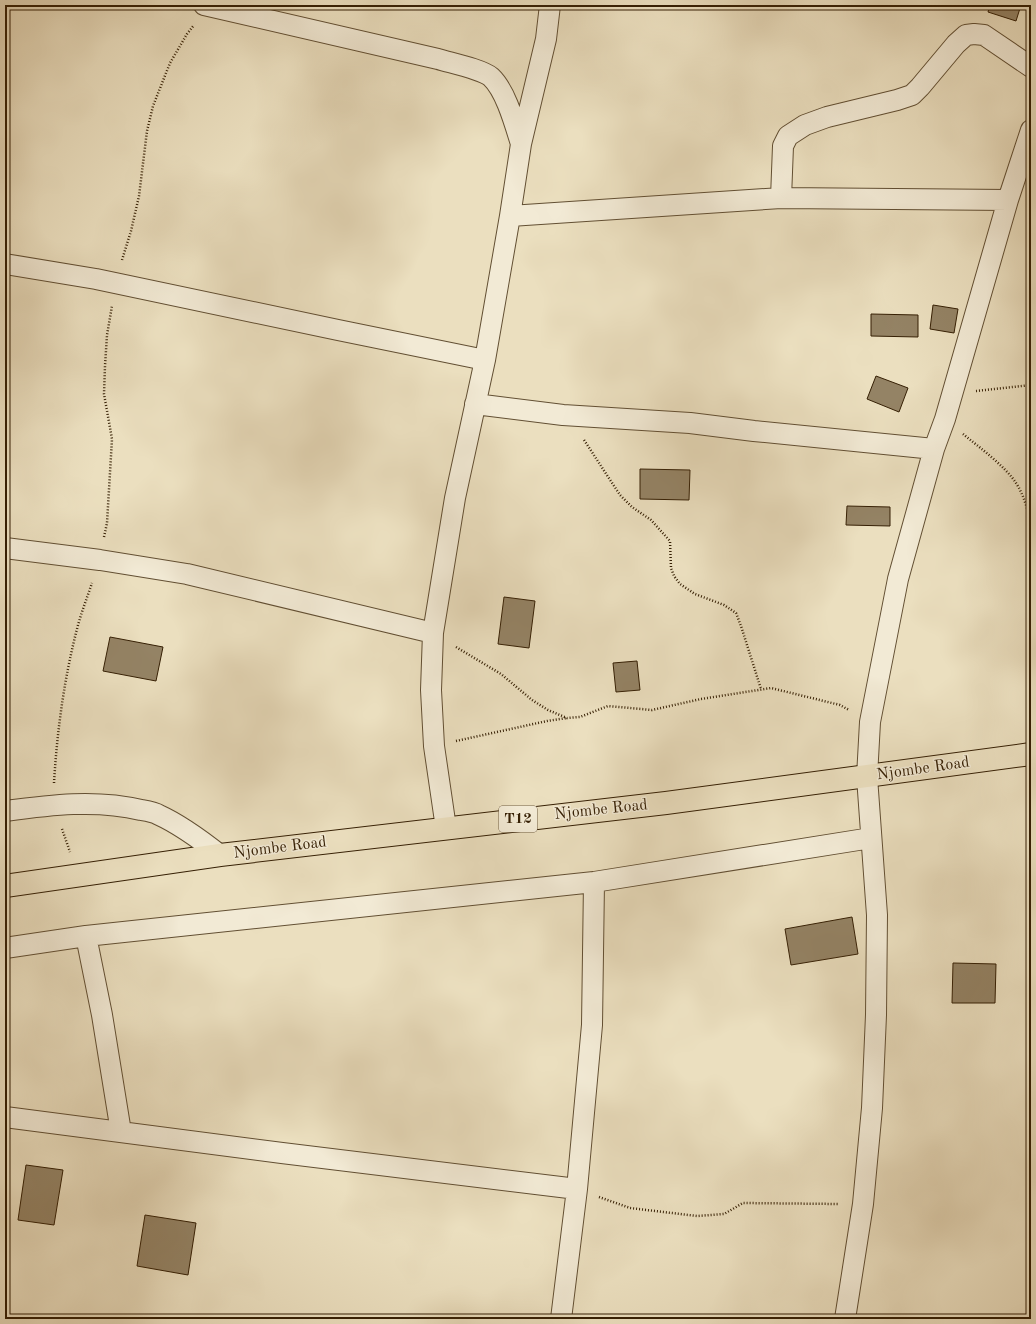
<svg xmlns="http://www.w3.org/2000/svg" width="1036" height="1324" viewBox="0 0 1036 1324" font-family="'Old Standard TT',serif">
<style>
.building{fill:#948365;stroke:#351f04}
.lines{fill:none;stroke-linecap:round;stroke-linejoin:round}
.minor-casing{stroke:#624f33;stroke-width:22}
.trunk-casing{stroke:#351f04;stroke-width:24}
.path{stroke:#351f04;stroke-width:2.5;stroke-dasharray:1 2;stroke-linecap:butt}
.minor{stroke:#f2ead5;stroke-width:20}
.trunk{stroke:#ebdfbf;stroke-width:22}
.labels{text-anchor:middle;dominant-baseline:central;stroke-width:3;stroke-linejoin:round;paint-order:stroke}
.shield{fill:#f2ead5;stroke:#6e5c43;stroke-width:1}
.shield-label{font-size:15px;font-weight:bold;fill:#351f04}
.street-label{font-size:16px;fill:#351f04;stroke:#f2ead5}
</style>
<rect width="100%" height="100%" fill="#ebdfbf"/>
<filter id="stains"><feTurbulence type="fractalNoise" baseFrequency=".005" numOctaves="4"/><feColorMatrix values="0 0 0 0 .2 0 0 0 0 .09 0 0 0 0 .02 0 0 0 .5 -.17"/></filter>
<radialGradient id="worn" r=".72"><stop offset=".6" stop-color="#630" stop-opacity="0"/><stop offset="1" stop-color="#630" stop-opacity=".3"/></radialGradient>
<path class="building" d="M990,5H1021L1016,21L988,12Z
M933,305L958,309L954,333L930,329Z
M871,314L918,315V337L871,336Z
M876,376L908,388L899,412L867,399Z
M640,469L690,470L689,500L640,499Z
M847,506L890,507V526L846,525Z
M504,597L535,601L529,648L498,644Z
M110,637L163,647L156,681L103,671Z
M637,661L640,690L616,692L613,663Z
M852,917L858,954L791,965L785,929Z
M953,963L996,964L995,1003H952Z
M26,1165L63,1170L54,1225L18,1220Z
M145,1215L196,1223L188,1275L137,1266Z"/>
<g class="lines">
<g class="minor-casing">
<path id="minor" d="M204,5L438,59C451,63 481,69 491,77C506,91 515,125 521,144
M781,198L783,146L788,136L805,125L827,117L897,100L912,95L920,87L956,44L966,35L974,34L984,35L1031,67
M510,216L781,198L1008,200
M5,264L96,279L338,330L485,360
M475,404L563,415L690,423L754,431L934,449
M5,548L100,560L187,574L433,633
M5,811C50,805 96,799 141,810C147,811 154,812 159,815C181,825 201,840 220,855
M446,828L434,746L431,690L433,633L455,498L485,360L510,216L521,144L546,39L550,5
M86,936L102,1015L121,1132
M5,948L86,936L594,882L871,838
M5,1117L282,1153L577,1189
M561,1319L577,1189L592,1025L594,882
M845,1319L863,1204L872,1108L876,1015L877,915L867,777L870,722L898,579L934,449L945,419L1008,200L1031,130"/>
</g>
<g class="trunk-casing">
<path id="trunk" d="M5,886L220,855L666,803L1031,754"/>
</g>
<path class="path" d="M122,260L131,231L139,196L147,131L153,106L170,63L187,34L194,25
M976,391L1031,385
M963,434C979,447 1006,467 1016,483C1024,495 1027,509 1031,521
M584,440L620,495L632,507L651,520L670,541L671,568L674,576L680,584L695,594L724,605L736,613L741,626L761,689
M104,537L107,523L112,439L104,394L105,366L107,335L112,306
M456,647L501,674L532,700L548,710L567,718L580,717L608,706L652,710L701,699L771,688L840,705L849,710
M456,741L547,721L567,718
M54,783C57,732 64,679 77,629C81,613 87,598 92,583
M62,829L70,852
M599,1197L630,1208L697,1216L724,1214L743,1203L839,1204"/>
<use href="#minor" class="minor"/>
<use href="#trunk" class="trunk"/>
</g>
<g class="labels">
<rect class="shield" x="499" y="806" width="38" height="26" rx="3"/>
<g class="shield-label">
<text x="518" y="819">T12</text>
</g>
<g class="street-label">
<text transform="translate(923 769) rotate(-8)">Njombe Road</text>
<text transform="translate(601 810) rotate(-6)">Njombe Road</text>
<text transform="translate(280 848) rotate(-7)">Njombe Road</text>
</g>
</g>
<rect width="1036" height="1324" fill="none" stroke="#ebdfbf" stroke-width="20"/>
<rect x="6" y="6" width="1024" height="1312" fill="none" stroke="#351f04" stroke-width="2"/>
<rect x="10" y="10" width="1016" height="1304" fill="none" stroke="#351f04"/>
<rect width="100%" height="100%" filter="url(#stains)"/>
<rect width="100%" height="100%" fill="url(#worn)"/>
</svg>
